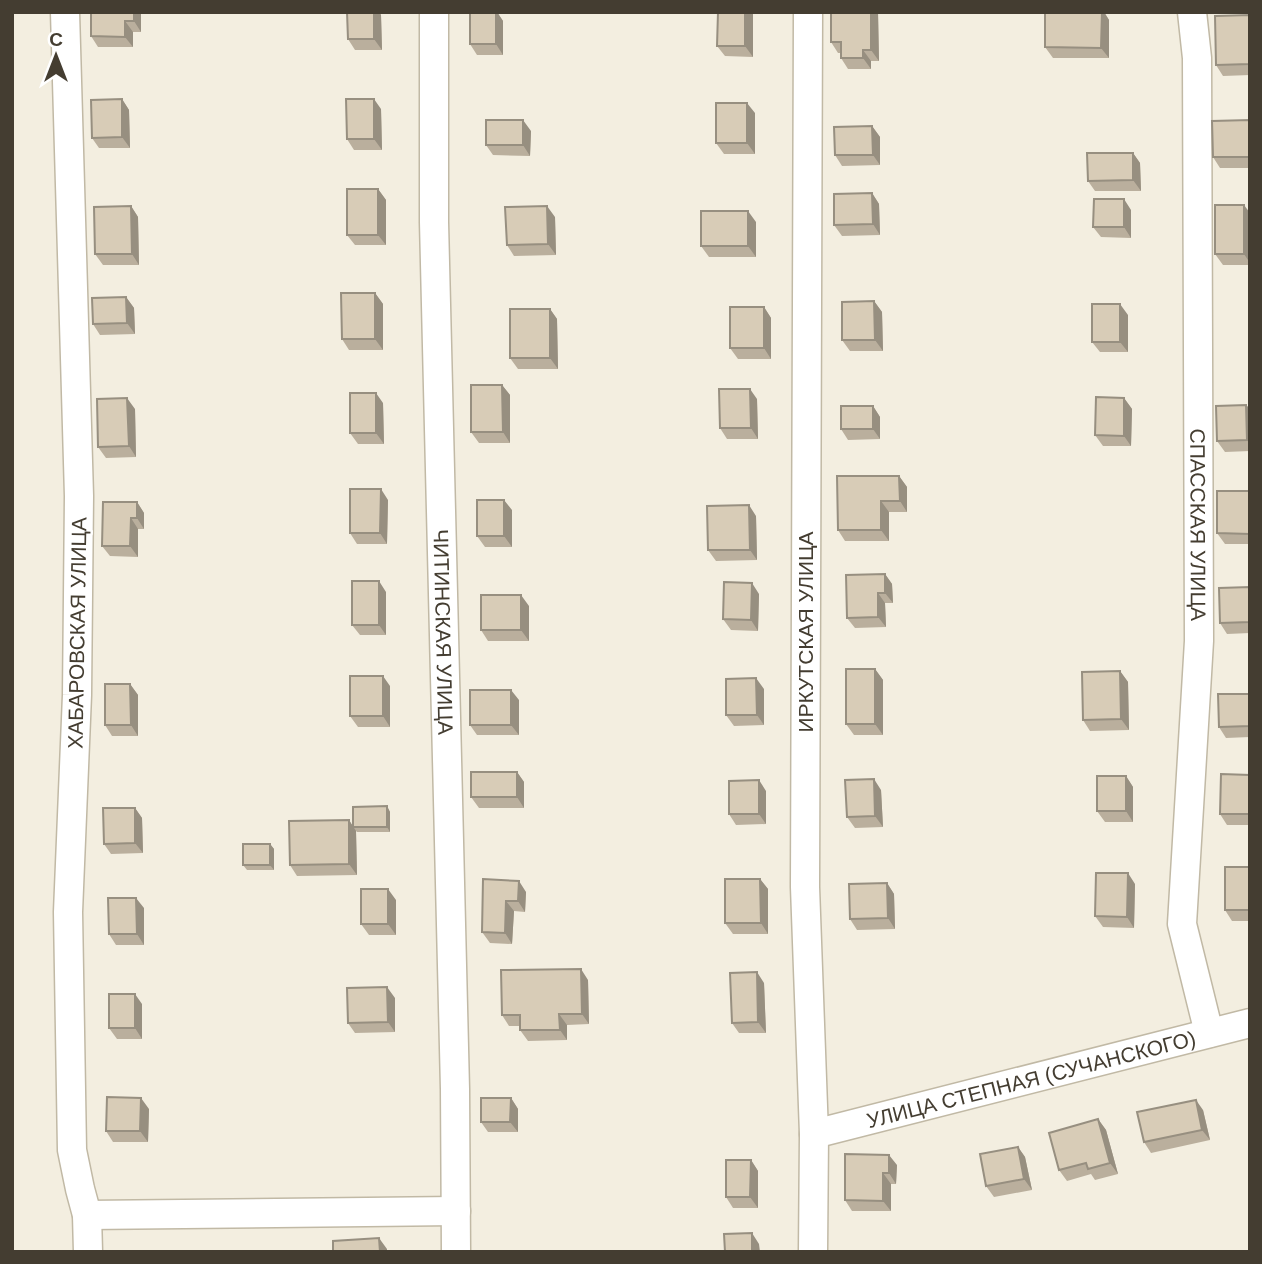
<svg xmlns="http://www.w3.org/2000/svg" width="1262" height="1264" viewBox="0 0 1262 1264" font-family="Helvetica,sans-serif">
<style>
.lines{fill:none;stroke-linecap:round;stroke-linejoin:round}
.minor-casing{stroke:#c1b9a5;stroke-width:31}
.minor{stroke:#fff;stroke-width:28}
.wall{fill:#baaf9d}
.shaded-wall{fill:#978f80}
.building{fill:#d8ccb7;stroke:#978f80;stroke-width:2}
.labels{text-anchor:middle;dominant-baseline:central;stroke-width:5;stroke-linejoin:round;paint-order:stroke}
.street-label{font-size:21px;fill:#443d31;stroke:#fff}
</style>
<rect width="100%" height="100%" fill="#f3eee0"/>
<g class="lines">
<g class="minor-casing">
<g id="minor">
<path d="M65,12L79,496L77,695L68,912L72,1150L80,1189L87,1215L88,1252"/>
<path id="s1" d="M434,12V222L455,1089L456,1252"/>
<path d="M808,12L805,887L814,1134L813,1252"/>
<path id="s2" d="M1192,12L1197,58L1199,641L1182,924L1209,1033"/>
<path id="s3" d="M814,1134L1250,1023"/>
<path d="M87,1215L456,1211"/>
</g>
</g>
<use href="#minor" class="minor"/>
</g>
<path class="wall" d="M141,12V32H133V47H98L91,36Z
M347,12H379L381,15L382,50H355L348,39Z
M470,12H497L503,21V55H477L470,44Z
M718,12H753V57L725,56L717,46Z
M878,12L879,61H871V69H848L841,58V53H838L831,42Z
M1045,12H1104L1109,20V58H1053L1045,47Z
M1250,15V75L1223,76L1216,65Z
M122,99L129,110L130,148H99L92,138Z
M381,109L382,150H354L347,139Z
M755,113V154H724L716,143Z
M1250,120V168H1220L1213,157Z
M872,126L880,137V165L842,166L835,155Z
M531,131L530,156L493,155L486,145Z
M1133,153L1140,163L1141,191H1095L1088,181Z
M378,189L386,200V245H355L347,235Z
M872,193L879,204L880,235L842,236L834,225Z
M131,206L138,217L139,265H103L95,254Z
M1131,210V238L1101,237L1093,227Z
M1250,213V265H1223L1215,254Z
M555,217L556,255L514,256L507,245Z
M756,222V257H709L701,246Z
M375,293L383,304V350H349L342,339Z
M126,297L134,308L135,334L100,335L93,324Z
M874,301L882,312L883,351H850L842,340Z
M764,307L771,318V359H738L730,348Z
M550,309L557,319L558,369H518L510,358Z
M1128,315V352H1100L1092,342Z
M502,385L510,395V443H479L471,432Z
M1124,398L1132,409L1131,446H1103L1095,435Z
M757,399L758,439H727L720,428Z
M383,403L384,444H358L350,433Z
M1246,405L1250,409V451L1225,452L1217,441Z
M873,406L880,417V439L848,440L841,429Z
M135,409L136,457L106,458L98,447Z
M899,476L907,487V512H889V541H845L838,530Z
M1250,491V544H1225L1217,533Z
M388,500L387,544H357L350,533Z
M137,502L144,513V529H138V557L110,556L102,546Z
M512,510V547H485L477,536Z
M756,516L757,560L716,561L708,550Z
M885,574L892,584L893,603H885L886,627L855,628L847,618Z
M1250,587V633L1227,634L1220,623Z
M386,592V635H360L352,625Z
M759,594L758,631L731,630L723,619Z
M529,606V641H488L481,630Z
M875,669L883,680V735H854L846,724Z
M1120,671L1128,682L1129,730L1090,731L1083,720Z
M130,684L138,695V736H112L105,725Z
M390,686V727H358L350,716Z
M764,689V725L734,726L726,715Z
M1250,694V737L1226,738L1219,727Z
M519,700V735H477L470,725Z
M517,772L524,782V808H479L471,797Z
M1250,775V825H1227L1220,814Z
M1126,776L1133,787V822H1105L1097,811Z
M881,790L883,827L855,828L847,817Z
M766,791V824L736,825L729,814Z
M387,806L390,812V832H357L356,831L357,875L297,876L290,865L349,820L353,827Z
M135,808L142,818L143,853L111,854L104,844Z
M270,844L274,849V870H247L243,865Z
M1250,867V921H1232L1225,910Z
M483,879L526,892L525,912L514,911L512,944L490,943L482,932Z
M760,879L768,889V934H733L725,923Z
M887,883L894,894L895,929L857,930L850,919Z
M1135,884L1134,928L1103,927L1095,916Z
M396,900V935H369L361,924Z
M144,908V945H116L109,934Z
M588,980L589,1024L567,1025V1040L528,1041L520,1030V1026H509L502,1015Z
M764,983L766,1033H739L732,1023Z
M395,998V1032L355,1033L348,1023Z
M142,1004V1039H117L109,1028Z
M511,1098L518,1109V1132H488L481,1122Z
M149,1109L148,1142H113L106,1131Z
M1203,1110L1210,1140L1151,1153L1144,1142Z
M1098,1119L1106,1130L1118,1174L1095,1180L1091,1174L1067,1181L1059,1170Z
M1018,1147L1025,1157L1032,1190L994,1197L986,1186Z
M751,1160L758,1171V1208H733L726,1197Z
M897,1165L896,1184H891V1211H852L845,1200Z"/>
<path class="shaded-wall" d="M134,12H141V32L134,21Z
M374,12H379L381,15L382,50L374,39Z
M496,12H497L503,21V55L496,44Z
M745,12L753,13V57L745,46Z
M871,12H878L879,61L871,50Z
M1102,12H1104L1109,20V58L1101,48Z
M125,21L133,32V47L125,37Z
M863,50L871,61V69L863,58Z
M122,99L129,110L130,148L122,137Z
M374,99L381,109L382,150L374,139Z
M747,103L755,113V154L747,143Z
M523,120L531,131L530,156L523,145Z
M872,126L880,137V165L873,155Z
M1133,153L1140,163L1141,191L1133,180Z
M378,189L386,200V245L378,235Z
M872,193L879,204L880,235L873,224Z
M1124,199L1131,210V238L1124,227Z
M1244,205L1250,213V263L1244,254Z
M131,206L138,217L139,265L132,254Z
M547,206L555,217L556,255L548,244Z
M748,211L756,222V257L748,246Z
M375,293L383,304V350L375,339Z
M126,297L134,308L135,334L127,323Z
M874,301L882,312L883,351L875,340Z
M1120,304L1128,315V352L1120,342Z
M764,307L771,318V359L764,348Z
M550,309L557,319L558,369L550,358Z
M502,385L510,395V443L503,432Z
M750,389L757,399L758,439L751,428Z
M376,393L383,403L384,444L376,433Z
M127,398L135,409L136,457L129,446Z
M1124,398L1132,409L1131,446L1124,436Z
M1246,405L1250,409V444L1247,440Z
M873,406L880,417V439L873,429Z
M899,476L907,487V512L900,501Z
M381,489L388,500L387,544L380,533Z
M504,500L512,510V547L504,536Z
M881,501L889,512V541L881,530Z
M137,502L144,513V529L137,518Z
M749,505L756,516L757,560L750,550Z
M131,518L138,529V557L130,546Z
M885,574L892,584L893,603L885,593Z
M379,581L386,592V635L379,625Z
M752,583L759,594L758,631L751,620Z
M878,593L885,603L886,627L878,617Z
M521,595L529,606V641L521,630Z
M875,669L883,680V735L875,724Z
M1120,671L1128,682L1129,730L1121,719Z
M383,676L390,686V727L383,716Z
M756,678L764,689V725L757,715Z
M130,684L138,695V736L131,725Z
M511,690L519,700V735L511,725Z
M517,772L524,782V808L517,797Z
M1126,776L1133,787V822L1126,811Z
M874,779L881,790L883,827L875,816Z
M759,780L766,791V824L759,814Z
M387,806L390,812V832L387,827Z
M135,808L142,818L143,853L135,843Z
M349,820L356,831L357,875L349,864Z
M270,844L274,849V870L270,865Z
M1128,873L1135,884L1134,928L1127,917Z
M760,879L768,889V934L761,923Z
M519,881L526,892L525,912L518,901Z
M887,883L894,894L895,929L888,918Z
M388,889L396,900V935L388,924Z
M136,898L144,908V945L137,934Z
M506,901L514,911L512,944L505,933Z
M581,969L588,980L589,1024L582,1014Z
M757,972L764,983L766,1033L758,1022Z
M387,987L395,998V1032L388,1022Z
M135,994L142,1004V1039L135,1028Z
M559,1014L567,1025V1040L560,1030Z
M141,1098L149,1109L148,1142L140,1131Z
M511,1098L518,1109V1132L510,1122Z
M1196,1100L1203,1110L1210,1140L1202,1130Z
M1098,1119L1106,1130L1118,1174L1110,1163Z
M1018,1147L1025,1157L1032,1190L1024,1179Z
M889,1155L897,1165L896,1184L889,1173Z
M751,1160L758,1171V1208L750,1197Z
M883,1173L891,1184V1211L883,1201Z
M752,1233L759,1244L760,1252H752Z
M379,1238L387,1249V1252H380Z"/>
<path class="building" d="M91,12H134V21H125V37L91,36Z
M347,12H374V39H348Z
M470,12H496V44H470Z
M718,12H745V46H717Z
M831,12H871V50H863V58H841V42H831Z
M1045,12H1102L1101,48L1045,47Z
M1250,15V64L1216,65L1215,16Z
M122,99V137L92,138L91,100Z
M346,99H374V139H347Z
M716,103H747V143H716Z
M486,120H523V145H486Z
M1250,120V157H1213L1212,121Z
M872,126L873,155H835L834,127Z
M1087,153H1133V180L1088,181Z
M347,189H378V235H347Z
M872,193L873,224L834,225V194Z
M1094,199H1124V227H1093Z
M1215,205H1244V254H1215Z
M131,206L132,254H95L94,207Z
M547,206L548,244L507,245L505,207Z
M701,211H748V246H701Z
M341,293H375V339H342Z
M126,297L127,323L93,324L92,298Z
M874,301L875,340H842V302Z
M1092,304H1120V342H1092Z
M730,307H764V348H730Z
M510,309H550V358H510Z
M471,385H502L503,432H471Z
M719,389H750L751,428H720Z
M350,393H376V433H350Z
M1096,397L1124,398V436L1095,435Z
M127,398L129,446L98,447L97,399Z
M1246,405L1247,440L1217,441L1216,406Z
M841,406H873V429H841Z
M837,476H899L900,501H881V530H838Z
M350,489H381L380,533H350Z
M1217,491H1250V534L1217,533Z
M477,500H504V536H477Z
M103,502H137V518H131L130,546H102Z
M749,505L750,550H708L707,506Z
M885,574V593H878V617L847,618L846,575Z
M352,581H379V625H352Z
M724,582L752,583L751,620L723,619Z
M1250,587V622L1220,623L1219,588Z
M481,595H521V630H481Z
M846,669H875V724H846Z
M1120,671L1121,719L1083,720L1082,672Z
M350,676H383V716H350Z
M756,678L757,715H726V679Z
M105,684H130L131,725H105Z
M470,690H511V725H470Z
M1218,694H1250V726L1219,727Z
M471,772H517V797H471Z
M1221,774L1250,775V814H1220Z
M1097,776H1126V811H1097Z
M874,779L875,816L847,817L845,780Z
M759,780V814H729V781Z
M387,806V827H353V807Z
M103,808H135V843L104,844Z
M349,820V864L290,865L289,821Z
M243,844H270V865H243Z
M1225,867H1250V910H1225Z
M1096,873H1128L1127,917L1095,916Z
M483,879L519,881L518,901H506L505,933L482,932Z
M725,879H760L761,923H725Z
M887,883L888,918L850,919L849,884Z
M361,889H388V924H361Z
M108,898H136L137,934H109Z
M581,969L582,1014H559L560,1030H520V1015H502L501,970Z
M757,972L758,1022L732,1023L730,973Z
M387,987L388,1022L348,1023L347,988Z
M109,994H135V1028H109Z
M107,1097L141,1098L140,1131H106Z
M481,1098H511L510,1122H481Z
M1196,1100L1202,1130L1144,1142L1137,1112Z
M1098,1119L1110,1163L1088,1169L1086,1163L1059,1170L1049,1133Z
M1018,1147L1024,1179L986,1186L980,1154Z
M845,1154L889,1155V1173H883V1201L845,1200Z
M726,1160H751L750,1197H726Z
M752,1233V1252H725L724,1234Z
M379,1238L380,1252H333V1241Z"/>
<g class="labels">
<g class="street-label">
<text stroke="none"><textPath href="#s2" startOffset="513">СПАССКАЯ УЛИЦА</textPath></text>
<text stroke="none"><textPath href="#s1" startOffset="620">ЧИТИНСКАЯ УЛИЦА</textPath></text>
<text transform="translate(805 632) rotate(-90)">ИРКУТСКАЯ УЛИЦА</text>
<text transform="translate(77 633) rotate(-89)">ХАБАРОВСКАЯ УЛИЦА</text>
<text stroke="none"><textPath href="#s3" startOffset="224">УЛИЦА СТЕПНАЯ (СУЧАНСКОГО)</textPath></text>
</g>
</g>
<rect width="1262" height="1264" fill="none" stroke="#443d31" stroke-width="28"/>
<g transform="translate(56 56)" stroke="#ffffff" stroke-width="5" paint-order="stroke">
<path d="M0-5L12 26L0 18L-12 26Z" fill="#443d31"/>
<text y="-10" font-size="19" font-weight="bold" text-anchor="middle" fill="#443d31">С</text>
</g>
</svg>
